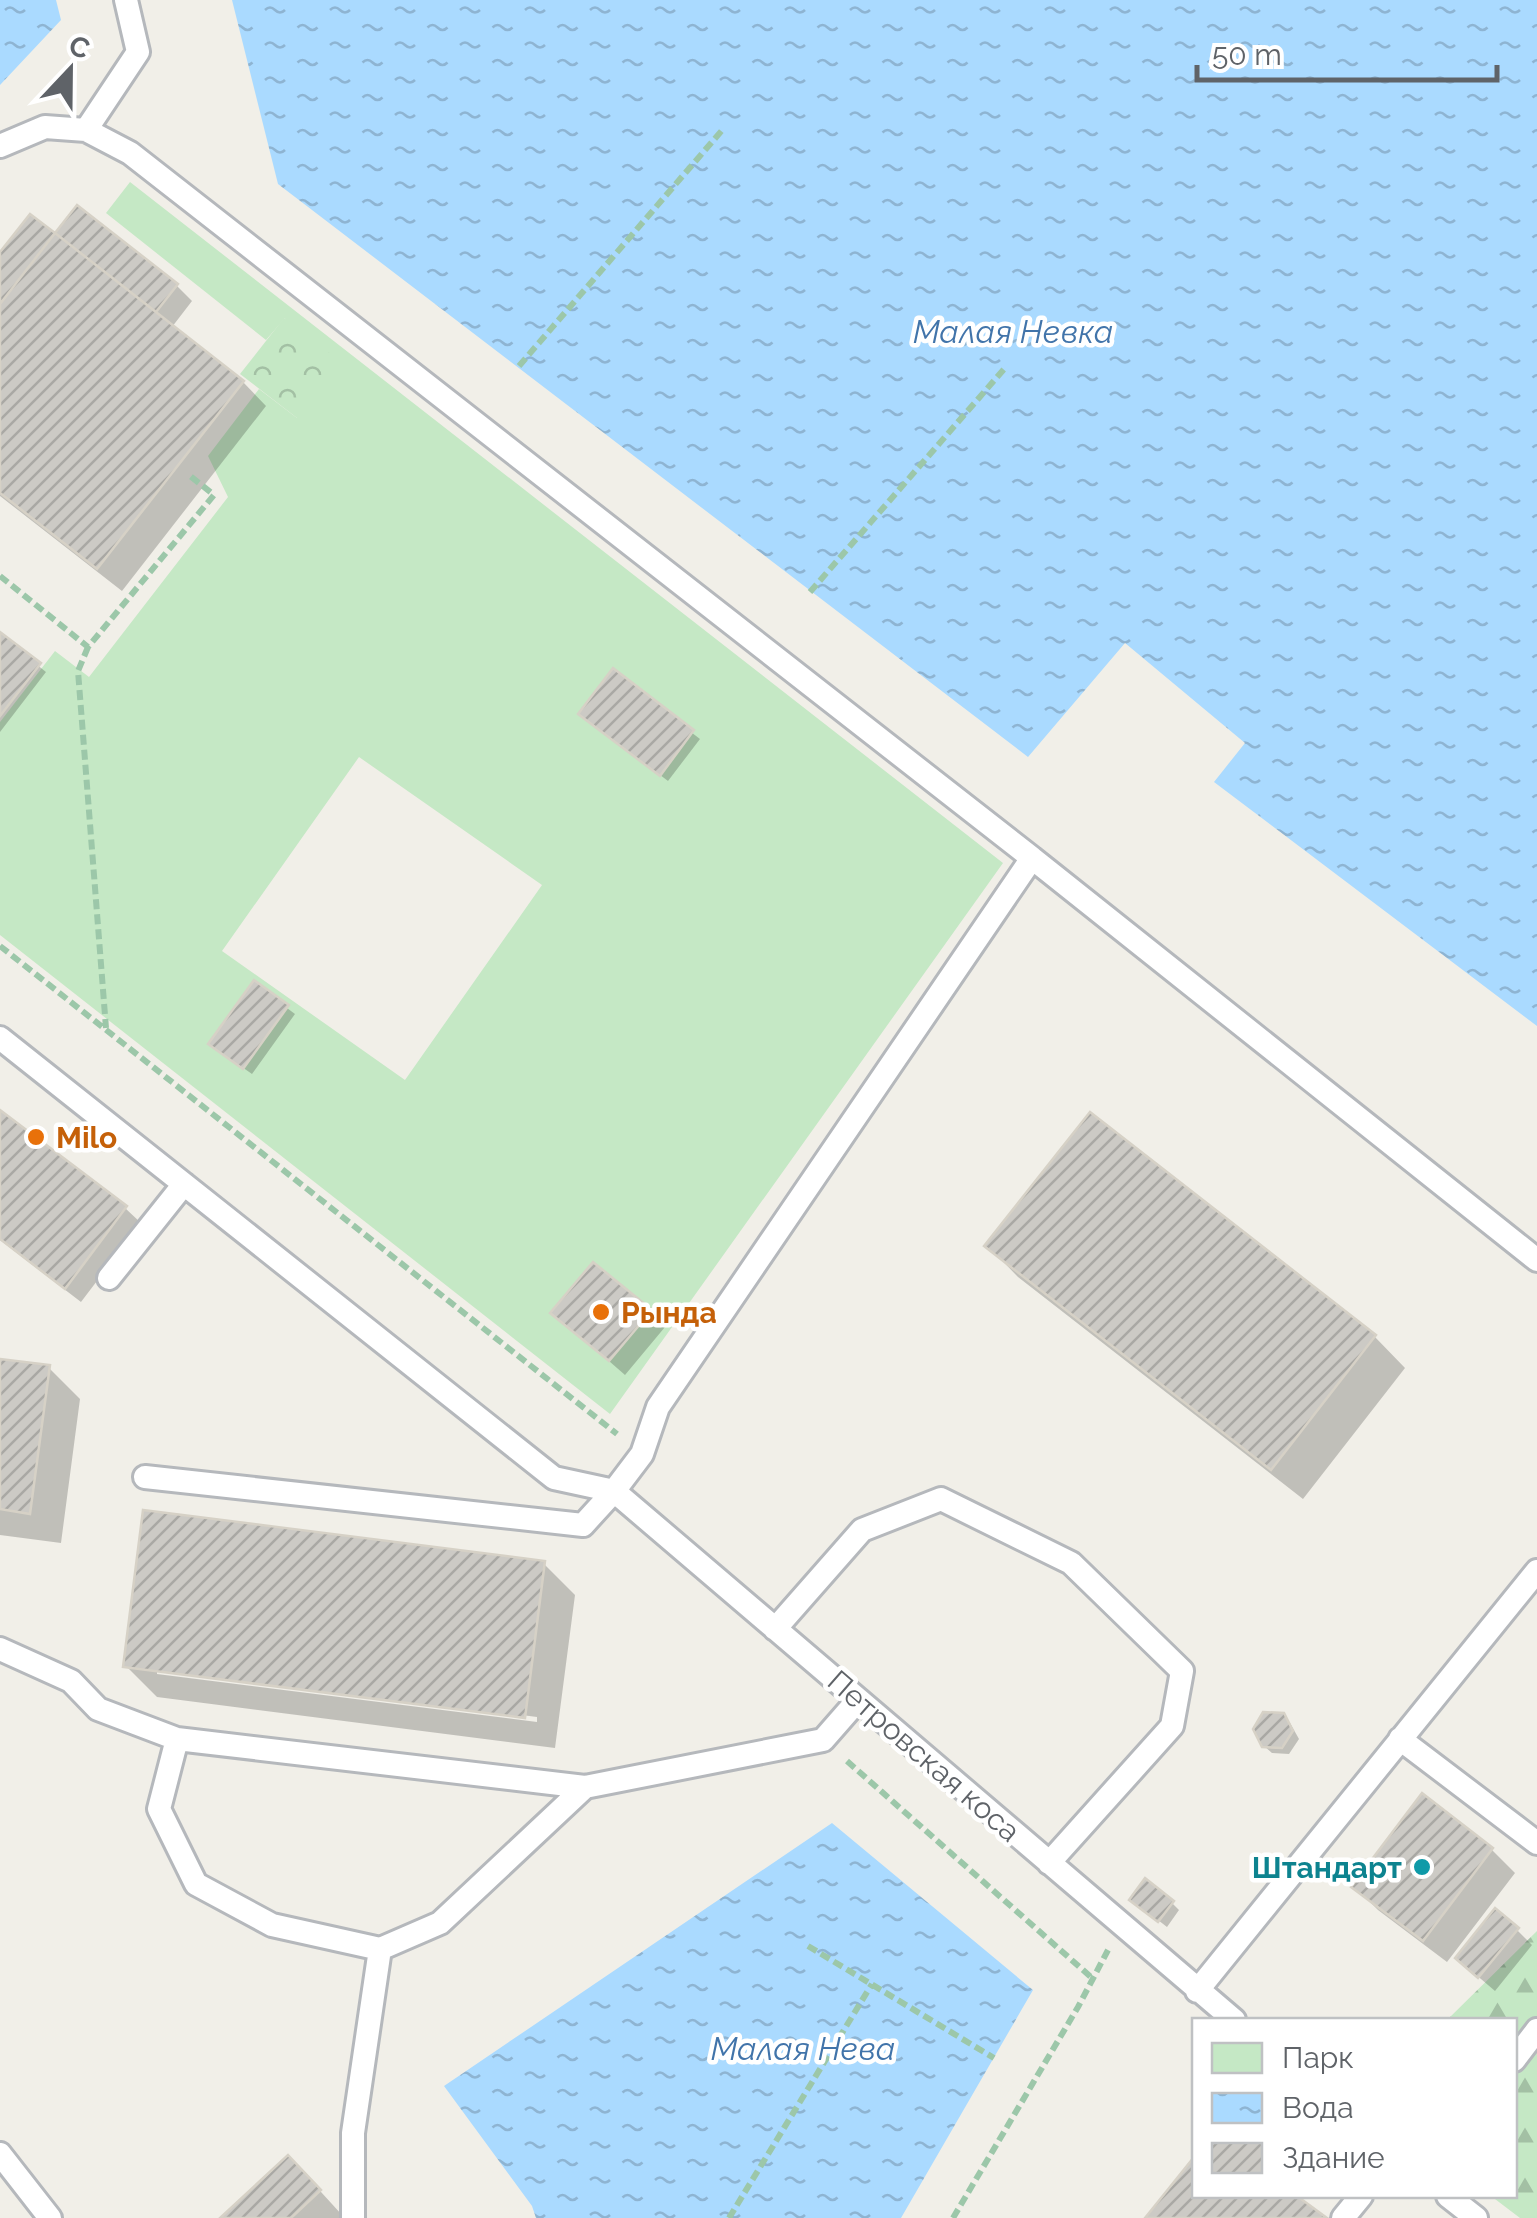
<svg xmlns="http://www.w3.org/2000/svg" width="1537" height="2218" viewBox="0 0 1537 2218" font-family="Raleway,sans-serif">
<style>
.green{fill:#c5e8c5;fill-rule:evenodd}
.forest{fill:url(#forest-firs)}
.park{fill:url(#park-crowns)}
.water{fill:url(#water-ripples)}
.shadow{fill:#0003;fill-rule:evenodd}
.building{fill:url(#building-hatch);stroke:#d6d1c6;stroke-width:2.5}
.lines{fill:none;stroke-linecap:round;stroke-linejoin:round}
.service-casing{stroke:#b5b8bc;stroke-width:28}
.path{stroke:#9cc7a9;stroke-width:6;stroke-dasharray:10 5;stroke-linecap:butt}
.service{stroke:#fff;stroke-width:22}
.food-dot{fill:#e8710a;stroke:#fff;stroke-width:4}
.culture-dot{fill:#0f9aa8;stroke:#fff;stroke-width:4}
.labels{text-anchor:middle;dominant-baseline:central;stroke-width:9;stroke-linejoin:round;paint-order:stroke}
.food-label{font-size:30px;font-weight:bold;fill:#c56008;stroke:#fff;text-anchor:start}
.street-label{font-size:30px;fill:#5f6368;stroke:#fff}
.culture-label{font-size:30px;font-weight:bold;fill:#0d838f;stroke:#fff;text-anchor:end}
.water-label{font-size:32px;font-style:italic;fill:#4174aa;stroke:#fff}
</style>
<defs>
<pattern id="forest-firs" width="22" height="20" patternUnits="userSpaceOnUse" patternTransform="scale(2.5)"><rect width="22" height="20" fill="#c5e8c5"/><path d="M5 1l3.5 6h-7zM16 11l3.5 6h-7z" fill="#a3c0a4"/></pattern>
<pattern id="park-crowns" width="20" height="18" patternUnits="userSpaceOnUse" patternTransform="scale(2.5)"><rect width="20" height="18" fill="#c5e8c5"/><path d="M2 6a3 3 0 1 1 6 0M12 15a3 3 0 1 1 6 0" fill="none" stroke="#a3c0a4"/></pattern>
<pattern id="water-ripples" width="26" height="14" patternUnits="userSpaceOnUse" patternTransform="scale(2.5)"><rect width="26" height="14" fill="#aadaff"/><path d="M2 4q2-2 4 0t4 0M15 11q2-2 4 0t4 0" fill="none" stroke="#8eb4d2"/></pattern>
<pattern id="building-hatch" width="6" height="6" patternUnits="userSpaceOnUse" patternTransform="scale(2.5)"><rect width="6" height="6" fill="#cccac5"/><path d="M-1 1l2-2M0 6l6-6M5 7l2-2" fill="none" stroke="#a9a8a4"/></pattern>
</defs>
<rect width="100%" height="100%" fill="#f1efe8"/>
<path class="green" d="M130,182L1003,863L610,1414L0,935V722L55,651L89,677L228,497L208,456L259,389L297,418L285,318L266,340L106,213ZM359,757L542,885L405,1080L222,951Z"/>
<path class="forest" d="M1537,1931V2218H1520L1491,2196H1514V2020H1447Z"/>
<path class="park" d="M284,318L341,362L297,418L240,374Z"/>
<path class="water" d="M0,0H56L61,20L0,85Z
M232,0H1537V1026L1214,782L1245,743L1125,643L1028,757L278,184Z
M832,1823L1033,1990L901,2218H536L532,2206L444,2086Z"/>
<path class="shadow" d="M78,209L176,285L192,301L172,327L243,382L266,406L122,591L0,496V256L56,236Z
M0,635L46,672L0,732Z
M613,672L700,739L668,781L589,721Z
M255,984L295,1014L252,1074L219,1051Z
M0,1113L125,1208L141,1223L81,1302L0,1240Z
M1090,1115L1375,1337L1405,1368L1303,1499L1018,1277L988,1246Z
M650,1312L665,1327L625,1375L554,1313Z
M0,1361L49,1368L80,1399L61,1543L0,1535Z
M544,1564L575,1595L555,1748L157,1697L126,1666ZM157,1669L537,1717V1722L157,1674Z
M1283,1716L1290,1723L1299,1739L1289,1754L1272,1753L1264,1746Z
M1492,1850L1515,1873L1447,1962L1378,1910L1354,1886Z
M1172,1903L1179,1910L1167,1927L1140,1906Z
M1517,1930L1532,1945L1495,1991L1474,1973Z
M1194,2161V2196H1294L1323,2218H1149Z
M311,2181L342,2215L339,2218H224Z"/>
<path class="building" d="M77,205L178,284L156,312L55,233Z
M30,214L55,233L0,304V252Z
M55,233L244,381L97,569L0,493V304Z
M0,632L41,663L0,716Z
M613,668L694,730L660,776L578,714Z
M254,980L289,1005L243,1069L208,1044Z
M0,1110L127,1206L65,1289L0,1239Z
M1090,1112L1376,1335L1271,1470L984,1246Z
M593,1262L652,1310L609,1361L550,1313Z
M0,1359L50,1365L30,1514L0,1509Z
M143,1510L545,1561L525,1718L123,1667Z
M1263,1712L1284,1713L1293,1731L1282,1748L1262,1747L1253,1729Z
M1422,1793L1493,1848L1423,1941L1351,1887Z
M1145,1878L1174,1901L1158,1922L1129,1900Z
M1495,1908L1519,1928L1478,1978L1455,1958Z
M288,2155L321,2190L291,2218H220Z
M1194,2157V2196H1297L1327,2218H1145Z"/>
<g class="lines">
<g class="service-casing">
<path id="service" d="M86,130L138,52L126,0
M0,146L45,127L86,130L130,153L1032,858L658,1407L642,1454L614,1491L583,1525L145,1477
M1032,858L1537,1260
M0,1038L554,1478L614,1491L1234,2020
M109,1278L184,1184
M775,1629L862,1530L941,1499L1071,1563L1182,1671L1172,1726L1049,1863
M0,1649L71,1681L98,1709L177,1739L585,1787
M177,1739L159,1809L196,1884L272,1925L380,1949
M1400,1739L1537,1843
M1197,1991L1537,1571
M1514,2060L1537,2030
M0,2154L50,2218
M1448,2196L1476,2218
M353,2218V2133L380,1949L440,1923L585,1787L823,1740L858,1700
M1343,2218L1361,2196"/>
</g>
<path class="path" d="M519,366L724,128
M0,576L88,647L214,495L189,475
M810,592L1005,368
M88,647L78,671L106,1028
M0,946L617,1434
M847,1761L1092,1978
M808,1946L994,2058
M729,2218L872,1984
M953,2218L1078,2007L1108,1950"/>
<use href="#service" class="service"/>
</g>
<g class="food-dot">
<circle cx="36" cy="1137" r="10"/>
<circle cx="601" cy="1312" r="10"/>
</g>
<circle class="culture-dot" cx="1422" cy="1867" r="10"/>
<g class="labels">
<g class="food-label">
<text x="56" y="1137">Milo</text>
<text x="621" y="1312">Рында</text>
</g>
<g class="street-label">
<text transform="translate(924 1756) rotate(41)">Петровская коса</text>
</g>
<g class="culture-label">
<text x="1402" y="1867">Штандарт</text>
</g>
<g class="water-label">
<text x="1013" y="331">Малая Невка</text>
<text x="803" y="2048">Малая Нева</text>
</g>
</g>
<rect x="1192" y="2018" width="325" height="180" fill="#ffffff" stroke="#bfc1c3" stroke-width="2.5"/>
<rect x="1212" y="2043" width="50" height="30" fill="#c5e8c5" stroke="#bfc1c3" stroke-width="2.5"/>
<text x="1282" y="2068" font-size="30" fill="#5f6368">Парк</text>
<rect x="1212" y="2093" width="50" height="30" fill="url(#water-ripples)" stroke="#bfc1c3" stroke-width="2.5"/>
<text x="1282" y="2118" font-size="30" fill="#5f6368">Вода</text>
<rect x="1212" y="2143" width="50" height="30" fill="url(#building-hatch)" stroke="#bfc1c3" stroke-width="2.5"/>
<text x="1282" y="2168" font-size="30" fill="#5f6368">Здание</text>
<g transform="translate(70 70) rotate(22)" stroke="#ffffff" stroke-width="8" paint-order="stroke">
<path d="M0-8L18 38L0 25L-18 38Z" fill="#5f6368"/>
<text y="-15" font-size="28" font-weight="bold" text-anchor="middle" fill="#5f6368">С</text>
</g>
<path d="M1197 65v15h300v-15" fill="none" stroke="#5f6368" stroke-width="5"/>
<text x="1212" y="65" font-size="30" fill="#5f6368" stroke="#ffffff" stroke-width="8" paint-order="stroke">50 m</text>
</svg>
